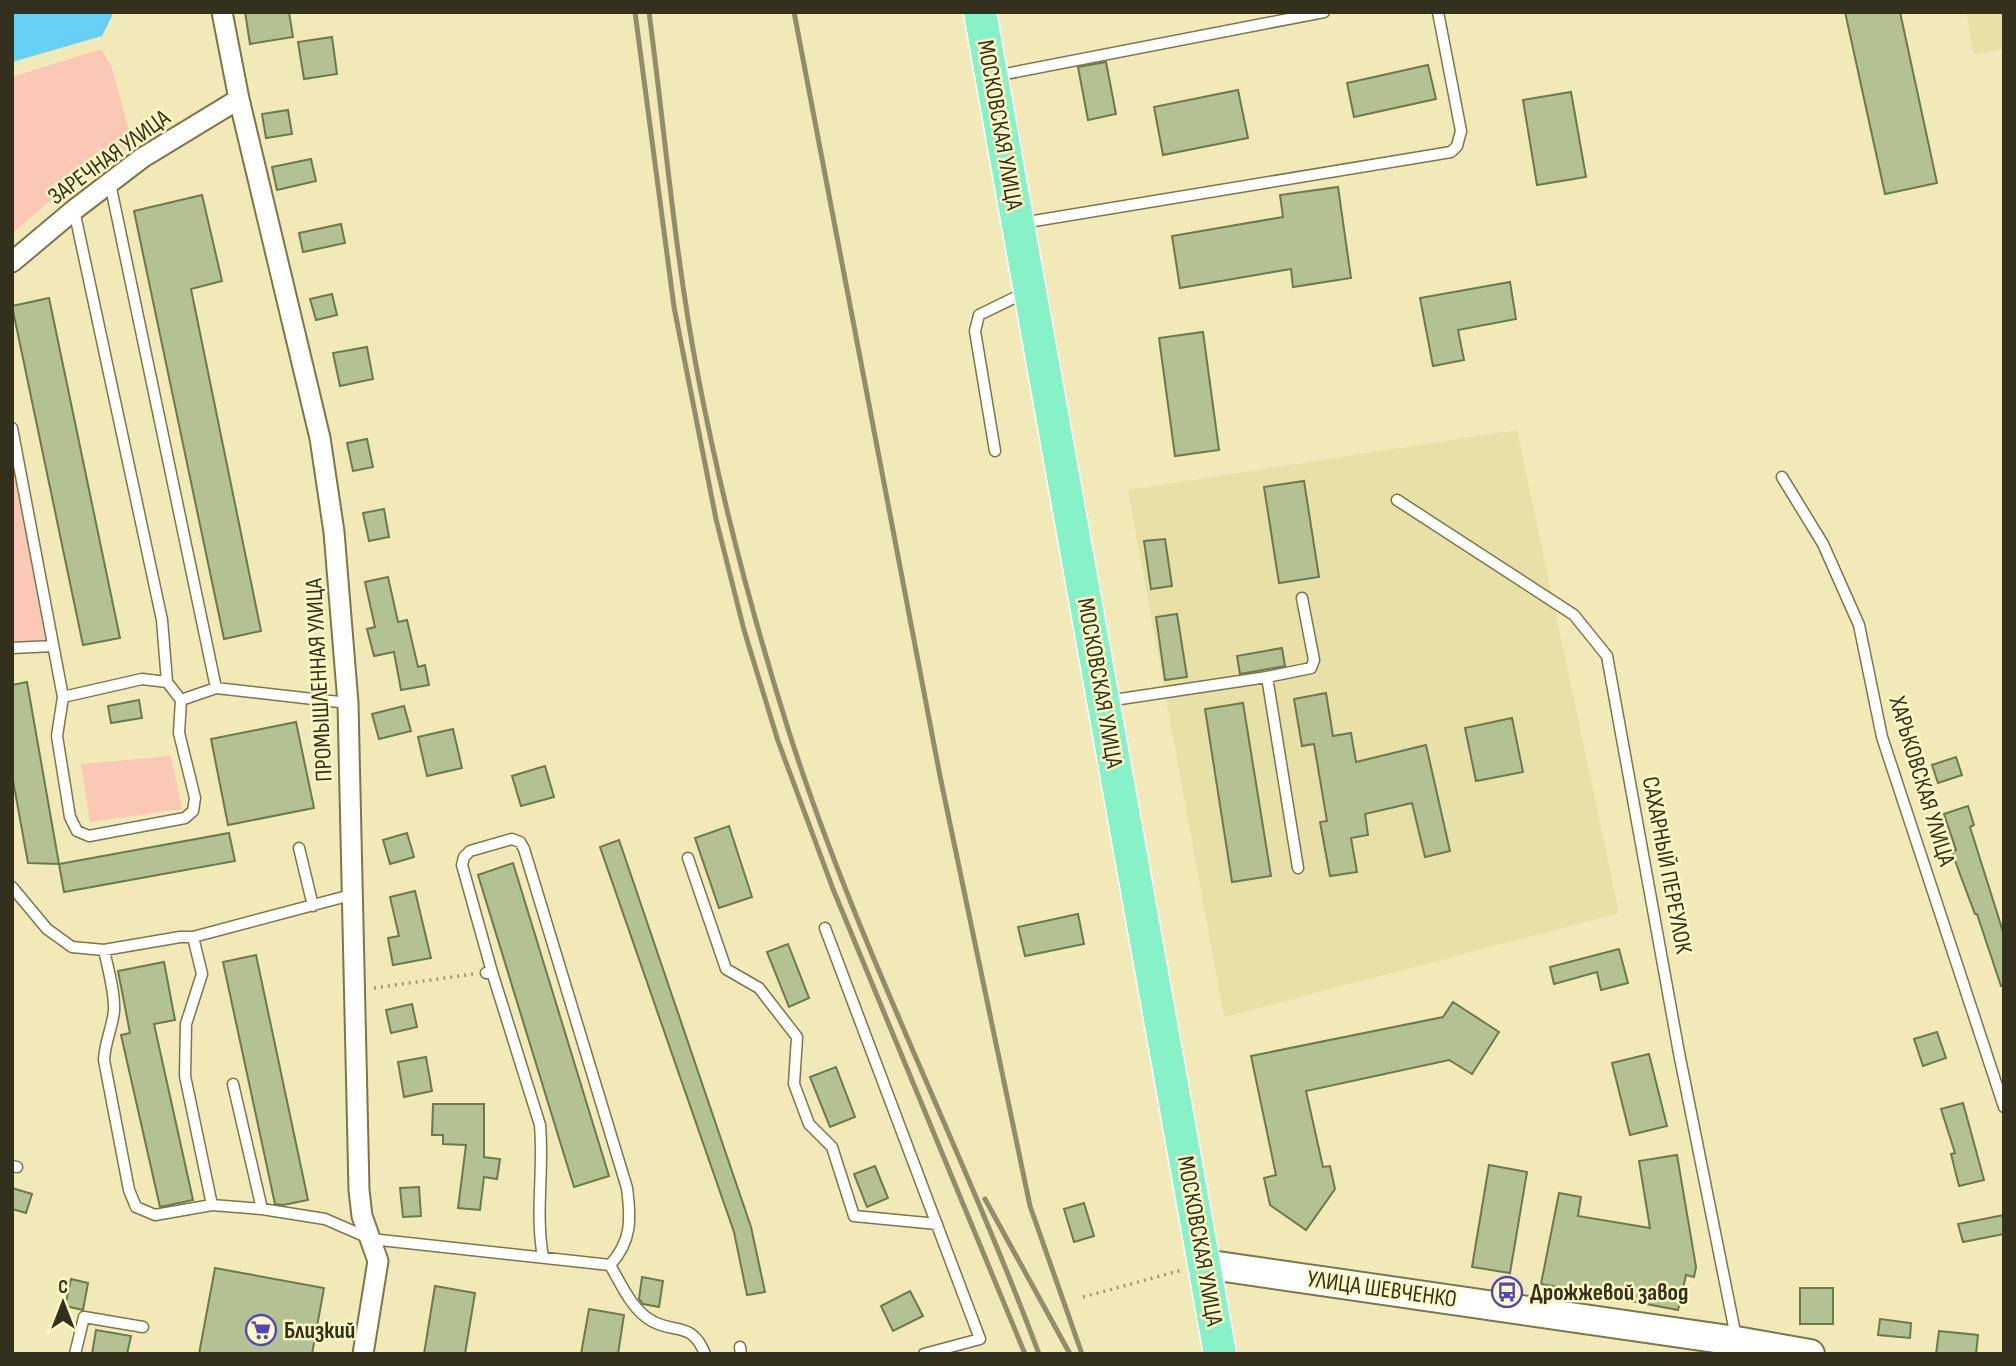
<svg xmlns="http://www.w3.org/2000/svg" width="2016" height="1366" viewBox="0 0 2016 1366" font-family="'Sofia Sans Condensed',sans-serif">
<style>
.built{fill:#e7e0a7}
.green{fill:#fbc8b5}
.water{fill:#66d1f4}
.building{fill:#b4c293;stroke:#6c794d;stroke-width:2}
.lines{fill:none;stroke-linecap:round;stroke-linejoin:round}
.service-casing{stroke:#7c7648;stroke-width:13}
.minor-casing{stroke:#7c7648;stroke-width:23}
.secondary-casing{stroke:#7c7648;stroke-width:32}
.primary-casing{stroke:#fff;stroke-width:35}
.path{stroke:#9e9974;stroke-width:3.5;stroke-dasharray:2 5;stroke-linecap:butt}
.service{stroke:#fff;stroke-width:10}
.minor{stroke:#fff;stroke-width:19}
.secondary{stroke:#fff;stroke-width:28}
.primary{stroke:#87f1c8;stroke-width:32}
.rail{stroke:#918d6a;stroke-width:5}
.labels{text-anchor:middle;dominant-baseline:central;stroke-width:5;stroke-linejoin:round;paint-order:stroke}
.street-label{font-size:24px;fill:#33311d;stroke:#fef8c5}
.poi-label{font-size:24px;font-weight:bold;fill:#33311d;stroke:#fef8c5;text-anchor:start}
</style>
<rect width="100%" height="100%" fill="#f1eab8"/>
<path class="built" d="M1966,12H2004V49L1974,54Z
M1517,430L1619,913L1224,1017L1128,490Z"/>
<path class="green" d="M101,49L112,68L133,145L77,179L12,233V77Z
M12,453L48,642L12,643Z
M171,756L182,809L90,822L81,764Z"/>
<path class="water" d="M12,12H112V16L102,36L12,62Z"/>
<path class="building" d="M245,12H289L293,37L250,44Z
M1845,12H1900L1937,183L1885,194Z
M332,37L337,74L304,79L298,42Z
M1106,62L1116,114L1088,120L1078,67Z
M1428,65L1436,99L1354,117L1347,83Z
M1238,90L1248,138L1163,155L1154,107Z
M1571,92L1586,177L1537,185L1523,100Z
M288,110L292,134L266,138L262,114Z
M311,159L316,181L277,190L272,167Z
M1338,187L1351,278L1293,287L1291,269L1180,288L1172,236L1283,217L1280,195Z
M202,195L222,281L191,289L261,631L224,639L134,211Z
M341,224L345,243L303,252L299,233Z
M1510,282L1516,319L1458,330L1464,360L1433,366L1420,298Z
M332,294L337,315L316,320L310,299Z
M49,298L120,638L83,645L12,306Z
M1203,332L1219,450L1175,456L1159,338Z
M367,347L373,379L340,386L333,353Z
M367,439L373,467L353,471L347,443Z
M1304,481L1319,577L1279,583L1264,487Z
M384,509L389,537L369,541L363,513Z
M1165,539L1172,586L1151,589L1144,541Z
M388,577L398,622L407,620L418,667L425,665L429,685L401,690L394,652L374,656L367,629L375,627L365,582Z
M1177,614L1187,677L1165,680L1156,617Z
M1282,648L1285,666L1240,674L1237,656Z
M27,682L59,864L28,863L12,775V685Z
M1326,693L1333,736L1351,733L1356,762L1426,745L1450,851L1425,857L1412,803L1365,814L1368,835L1351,838L1357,872L1330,876L1320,822L1327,821L1314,744L1302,746L1294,699Z
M139,700L142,718L111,723L108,706Z
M1243,703L1271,876L1232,882L1205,709Z
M404,706L411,731L379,739L372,714Z
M1512,718L1523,772L1476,781L1465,728Z
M296,722L314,808L228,825L211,739Z
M453,729L462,768L427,776L418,737Z
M1956,757L1962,775L1938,783L1932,765Z
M545,766L554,797L521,806L512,776Z
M1968,806L1974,825L1970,827L2004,935V985L2001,986L1977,914H1975L1961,877L1952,852L1956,850L1944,814Z
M729,826L752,897L719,908L695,838Z
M229,833L235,861L64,892L59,864Z
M407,833L414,857L390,864L383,840Z
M619,840L751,1227L765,1292L747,1295L734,1232L600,847Z
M513,863L609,1176L574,1187L478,875Z
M415,891L431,958L393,965L388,938L399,936L390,897Z
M1078,914L1084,944L1025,956L1018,927Z
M788,944L809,998L789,1007L767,952Z
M1619,949L1628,983L1601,990L1597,972L1554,984L1550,967Z
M256,955L308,1200L283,1205L275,1204L223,962Z
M164,962L175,1020L154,1024L193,1200L160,1207L121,1035L130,1033L118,971Z
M1453,1002L1499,1032L1472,1074L1449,1060L1306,1091L1323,1167L1330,1166L1335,1189L1306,1230L1270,1205L1264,1178L1276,1175L1251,1056L1443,1017Z
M412,1004L417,1027L391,1033L386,1010Z
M1937,1032L1946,1058L1923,1066L1914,1039Z
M1649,1054L1667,1126L1630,1135L1612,1063Z
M426,1057L432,1091L404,1097L398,1062Z
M836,1067L855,1117L830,1127L810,1077Z
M1963,1103L1984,1180L1959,1186L1951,1154L1955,1153L1941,1109Z
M433,1104H484V1157L500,1159L497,1179L484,1177L480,1210L458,1208L466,1145L443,1144V1135H432Z
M1677,1155L1696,1267L1694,1277L1686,1275L1678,1310L1541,1284L1559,1193L1581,1197L1578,1216L1650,1228L1639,1161Z
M1489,1165L1527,1172L1510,1273L1472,1267Z
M875,1166L888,1198L867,1207L854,1174Z
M419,1187L421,1216L403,1217L400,1188Z
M12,1188L32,1194L26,1213L12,1209Z
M1084,1203L1094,1236L1074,1242L1064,1209Z
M2004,1215V1234L1963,1242L1958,1224Z
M215,1268L324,1288L312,1354H199Z
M642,1277L663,1281L659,1307L643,1304L639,1299Z
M71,1279L88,1283L83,1310L65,1306Z
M435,1286L475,1293L465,1354H424Z
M1800,1288H1833V1324H1800Z
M910,1291L923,1316L893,1331L881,1306Z
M589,1309L624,1315L618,1354H581Z
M1880,1319L1911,1323L1910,1338L1878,1335Z
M96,1330L131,1336L127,1354H92Z
M1939,1331L1978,1335L1976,1354H1936Z"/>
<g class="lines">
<g class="service-casing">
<path id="service" d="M995,76L1324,12
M74,210L162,620L167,682
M1022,223L1451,152L1457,146L1461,131L1438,12
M12,428L63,697L57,736L70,817L77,831L89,836L185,818L193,811L195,798L179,733L181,700L216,688L110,183
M995,451L975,331L979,315L1026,292
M1782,477L1823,544L1859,625L1882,737L2004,1107
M1397,500L1574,615L1607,656L1679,1053L1736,1337
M12,648L53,646
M1267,677L1311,668L1314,660L1302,598
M216,688L348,703
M63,697L142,679L167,682L181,700
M1107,701L1267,677L1298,868
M299,848L313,906
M688,858L726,969L759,988L797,1037L794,1084L809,1124L832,1147L854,1216L937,1224
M12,887L47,929L72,947L104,950L180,937H193L202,974L186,1024L185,1076L212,1205L262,1209L233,1084
M825,928L980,1339L924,1354
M193,937L351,895
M104,950C108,969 115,992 114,1011C112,1029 105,1041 104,1060L129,1190L136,1207L155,1215L212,1205
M492,972L540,1125C544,1170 535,1213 543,1257
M12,1166L17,1167
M262,1209L325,1219L371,1239L610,1265C632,1241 631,1219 627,1188L524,849L520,842L512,839L470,851L464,857L462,865L492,972L486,973
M610,1265C621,1284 632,1310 652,1321C675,1334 692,1321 705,1354
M740,1347L741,1354
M75,1354L84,1317L143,1327"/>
</g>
<g class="minor-casing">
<path id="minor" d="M222,12L239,99L320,438L334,532L348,703L359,1190L362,1216L378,1261L363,1354
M12,262L74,210L142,158L239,99"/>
</g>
<g class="secondary-casing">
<path id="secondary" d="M1204,1264L1736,1341L1810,1354"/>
</g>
<g class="primary-casing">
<path id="primary" d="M980,12L1220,1354"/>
</g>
<path class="path" d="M374,988L473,974
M1083,1297L1182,1270"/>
<use href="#service" class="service"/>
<use href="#minor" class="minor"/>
<use href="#secondary" class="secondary"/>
<use href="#primary" class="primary"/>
<path class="rail" d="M635,12L674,307L716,519L744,630L778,741L833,889L1025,1354
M649,12C665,133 675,256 698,376C721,496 752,615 789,732C857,945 961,1145 1039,1354
M794,12L940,776L1030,1206L1082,1354
M985,1199L1070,1354"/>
</g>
<defs>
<g id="bus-ring" transform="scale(1.575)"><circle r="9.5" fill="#fef8c5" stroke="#5246bd" stroke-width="1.5"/><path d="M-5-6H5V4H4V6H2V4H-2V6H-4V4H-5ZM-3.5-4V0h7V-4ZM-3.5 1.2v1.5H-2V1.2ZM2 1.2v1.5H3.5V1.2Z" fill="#5246bd"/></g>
<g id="supermarket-ring" transform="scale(1.575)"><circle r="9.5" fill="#fef8c5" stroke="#5246bd" stroke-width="1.5"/><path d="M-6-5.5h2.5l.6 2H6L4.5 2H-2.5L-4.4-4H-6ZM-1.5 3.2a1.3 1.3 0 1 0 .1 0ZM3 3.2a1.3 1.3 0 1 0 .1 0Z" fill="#5246bd"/></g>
</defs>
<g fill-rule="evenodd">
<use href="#bus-ring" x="1507" y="1292"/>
<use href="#supermarket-ring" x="261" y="1330"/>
</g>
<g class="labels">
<g class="street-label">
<text transform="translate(1000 125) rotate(80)">МОСКОВСКАЯ УЛИЦА</text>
<text transform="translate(109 157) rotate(-36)">ЗАРЕЧНАЯ УЛИЦА</text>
<text transform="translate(319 680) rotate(-93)">ПРОМЫШЛЕННАЯ УЛИЦА</text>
<text transform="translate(1100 683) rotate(80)">МОСКОВСКАЯ УЛИЦА</text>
<text transform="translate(1922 781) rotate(73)">ХАРЬКОВСКАЯ УЛИЦА</text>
<text transform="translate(1667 865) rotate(79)">САХАРНЫЙ ПЕРЕУЛОК</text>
<text transform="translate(1200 1241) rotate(80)">МОСКОВСКАЯ УЛИЦА</text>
<text transform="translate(1382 1289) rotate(8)">УЛИЦА ШЕВЧЕНКО</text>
</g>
<g class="poi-label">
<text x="1530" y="1292">Дрожжевой завод</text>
<text x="284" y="1330">Близкий</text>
</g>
</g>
<rect width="2016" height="1366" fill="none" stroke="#33311d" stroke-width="28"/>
<g transform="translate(63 1303)" stroke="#fef8c5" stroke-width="5" paint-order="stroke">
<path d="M0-5L12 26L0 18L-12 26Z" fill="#33311d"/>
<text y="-10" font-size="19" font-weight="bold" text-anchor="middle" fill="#33311d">С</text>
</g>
</svg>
